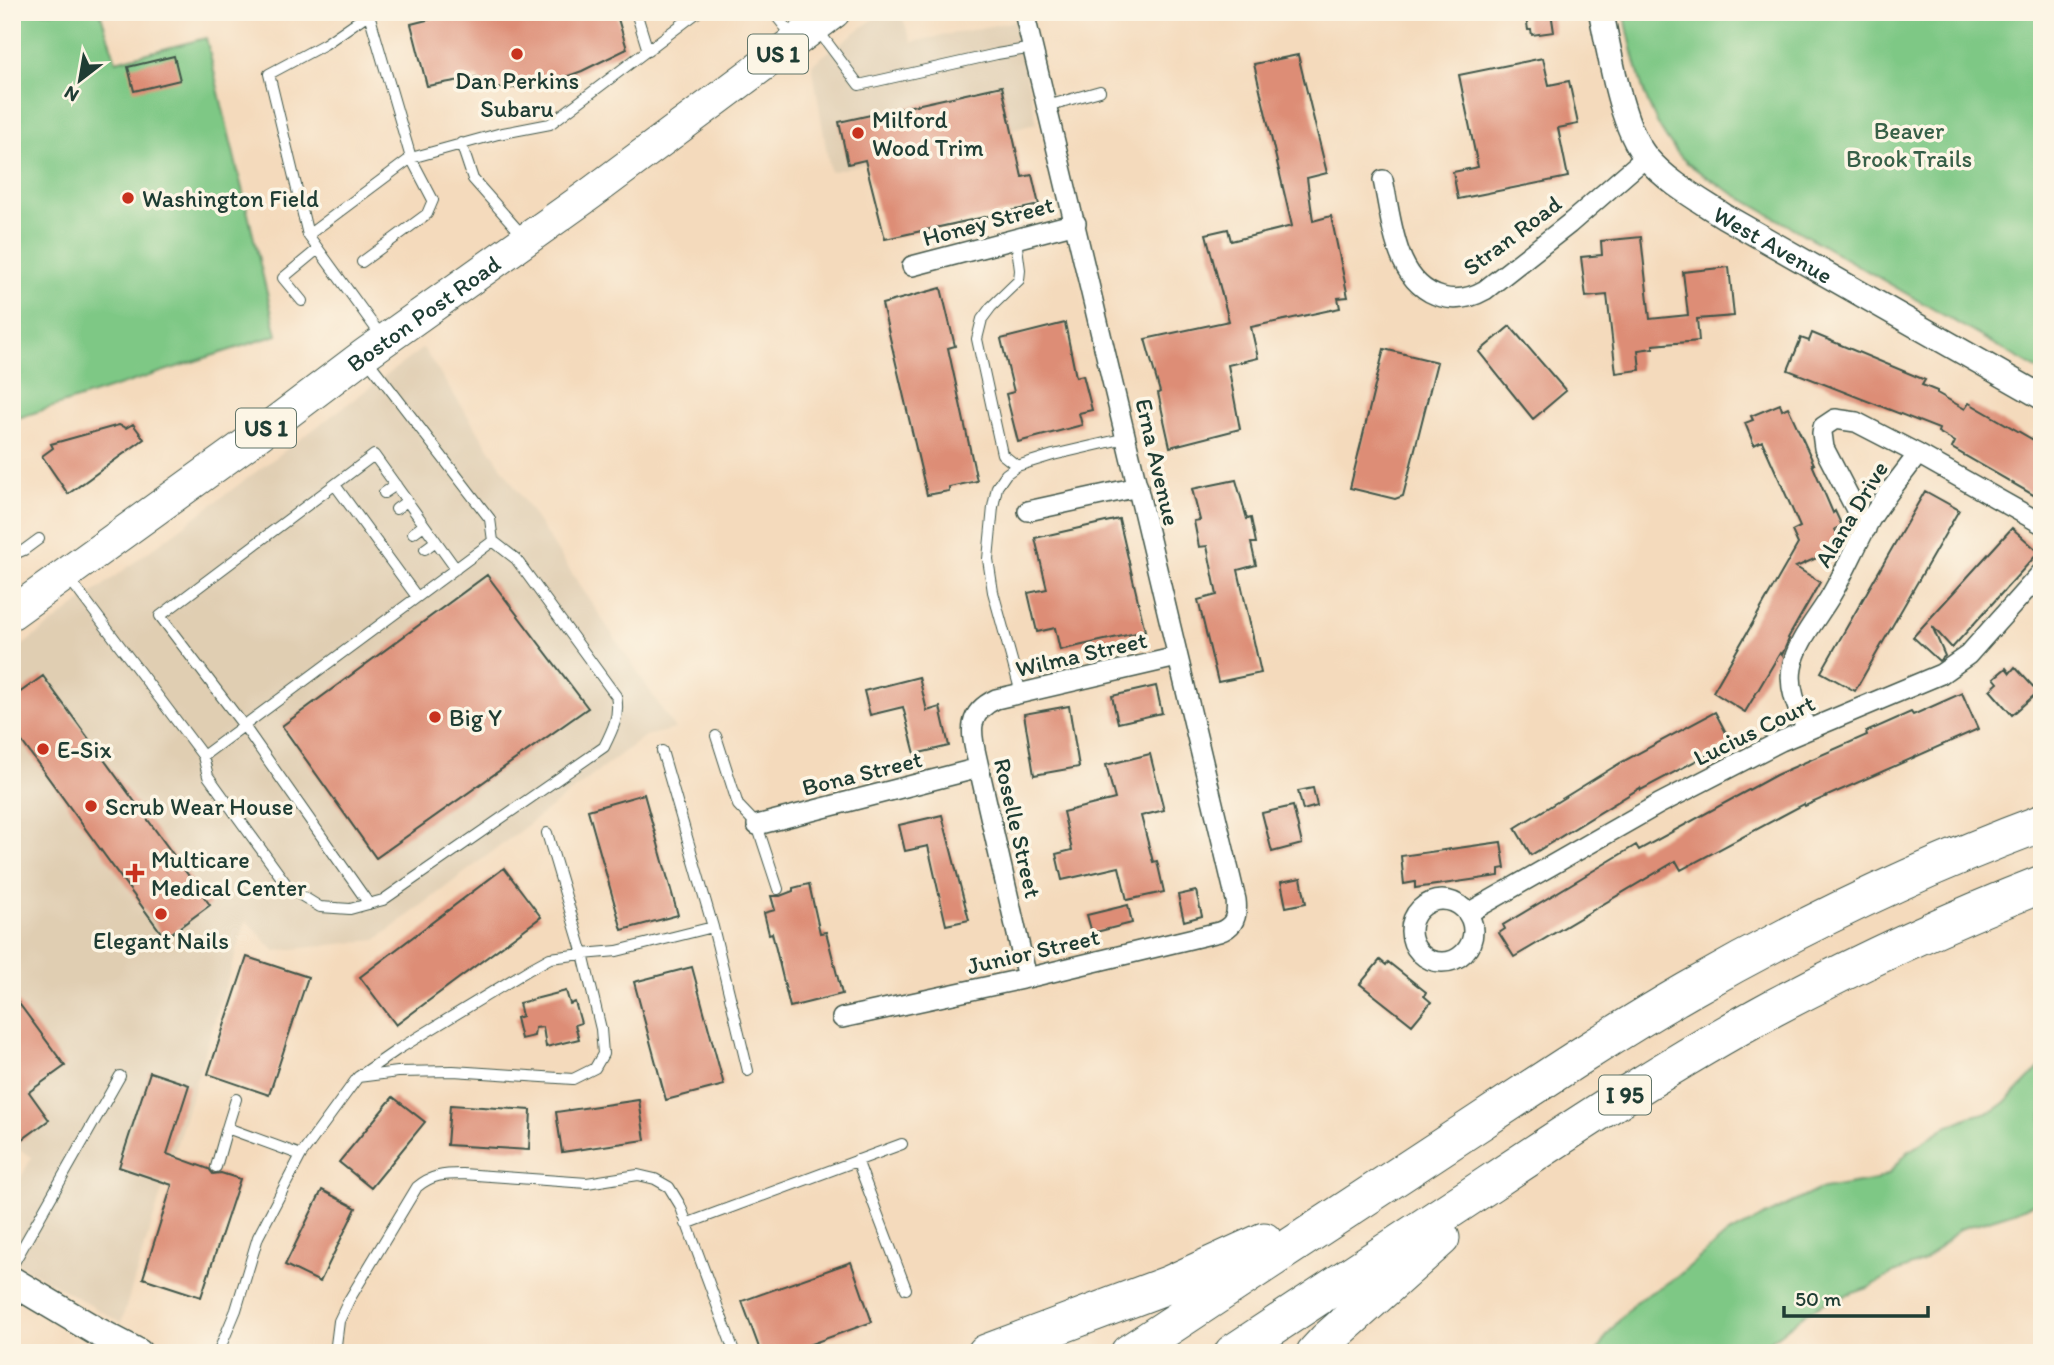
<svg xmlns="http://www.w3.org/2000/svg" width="2054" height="1365" viewBox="0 0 2054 1365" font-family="Itim,sans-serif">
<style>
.built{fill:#e0ceb2}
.green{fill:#7ec885;stroke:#4e825c;stroke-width:2}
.building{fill:#dd8d76}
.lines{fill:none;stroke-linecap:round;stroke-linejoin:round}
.service-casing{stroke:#3f5548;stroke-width:12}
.minor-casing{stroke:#3f5548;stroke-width:22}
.tertiary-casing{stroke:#3f5548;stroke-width:27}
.secondary-casing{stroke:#3f5548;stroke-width:31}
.primary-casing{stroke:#3f5548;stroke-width:34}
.motorway-casing{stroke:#3f5548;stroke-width:39}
.service{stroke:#fff;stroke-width:10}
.minor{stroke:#fff;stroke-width:19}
.tertiary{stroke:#fff;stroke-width:24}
.secondary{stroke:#fff;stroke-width:28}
.primary{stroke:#fff;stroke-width:32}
.motorway{stroke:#fff;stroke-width:37}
.poi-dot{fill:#c8321e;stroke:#fcf5e5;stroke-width:2.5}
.labels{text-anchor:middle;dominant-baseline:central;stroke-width:7;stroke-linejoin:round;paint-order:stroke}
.shield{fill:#fcf5e5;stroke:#617469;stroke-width:2}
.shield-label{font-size:23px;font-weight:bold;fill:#1f3d34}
.poi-label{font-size:24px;fill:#1f3d34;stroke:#fcf5e5;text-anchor:start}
.park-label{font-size:24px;fill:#376048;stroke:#fcf5e5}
.street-label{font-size:24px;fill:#1f3d34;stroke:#fcf5e5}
</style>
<rect width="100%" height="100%" fill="#fcf5e5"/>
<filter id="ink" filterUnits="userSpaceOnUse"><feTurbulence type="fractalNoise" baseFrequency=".0143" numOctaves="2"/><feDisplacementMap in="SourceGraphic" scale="14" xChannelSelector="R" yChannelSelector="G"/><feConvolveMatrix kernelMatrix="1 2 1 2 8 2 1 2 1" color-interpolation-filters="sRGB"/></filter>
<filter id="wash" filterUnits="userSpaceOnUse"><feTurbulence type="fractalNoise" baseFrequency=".00686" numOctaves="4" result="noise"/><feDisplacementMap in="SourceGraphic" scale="28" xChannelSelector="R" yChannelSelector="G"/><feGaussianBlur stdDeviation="1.57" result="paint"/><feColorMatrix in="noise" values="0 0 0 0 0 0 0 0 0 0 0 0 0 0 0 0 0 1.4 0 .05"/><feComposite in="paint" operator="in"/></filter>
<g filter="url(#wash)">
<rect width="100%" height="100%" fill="#f4dabc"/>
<path class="built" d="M883,12H900L912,42L1015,21L1037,123L830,172L812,64Z
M423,348L675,729L645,736L376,940L275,951L246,920L121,1323L12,1260V1193L32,1157L12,1146V653Z"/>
<path class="green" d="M12,12H100L116,61L206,38L277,335L12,420Z
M1624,12H2042V372L1722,187C1709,178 1693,169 1682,158C1645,119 1635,63 1624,12Z
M2042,1065V1200L2014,1212L1960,1229L1923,1262L1894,1273L1868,1288L1824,1303L1809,1311L1755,1353H1596L1610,1331L1635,1302L1677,1277L1726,1235L1818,1190L1876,1180L1888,1174L1908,1152L1944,1128L1969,1117L1995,1110L2006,1102Z"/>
<g id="blocks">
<path class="building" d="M459,12H616L627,49L582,71L546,84L504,89L481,85L477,77L427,86L411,24Z
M1525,12H1551L1554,32L1532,35L1531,30H1528Z
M1298,55L1327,173L1307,178L1313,221L1331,216L1348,297L1338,298L1340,308L1251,327L1258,358L1228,365L1240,429L1170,447L1158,393L1160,392L1145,339L1229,321L1206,234L1228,229L1231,241L1292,226L1254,64Z
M174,56L180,80L134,91L128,67Z
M1543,58L1549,85L1569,81L1578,124L1558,128L1568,177L1458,199L1453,172L1478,167L1459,75Z
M1002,86L1022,177L1032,175L1039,205L885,239L865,160L848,164L839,122Z
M1641,237L1650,319L1688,315L1683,272L1729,267L1734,316L1697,319L1699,341L1653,345V348L1638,350L1640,370L1616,373L1607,295L1586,297L1581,257L1602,255L1601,241Z
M941,288L955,346L948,348L977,481L949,487V491L927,495L882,304Z
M1065,323L1076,377L1083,375L1092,410L1079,413L1082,425L1018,442L1006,394L1014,392L1001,339Z
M1510,326L1566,391L1533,419L1479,352Z
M1812,333L1925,380L1922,385L1937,391V393L1965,409L1969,403L2042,445V500L1952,448L1955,442L1938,432L1939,429L1788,370L1801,338L1809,341Z
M1384,349L1437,362L1403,496L1395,499L1350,488Z
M1780,404L1782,410L1788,407L1814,464H1812L1833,513L1835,511L1842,526L1835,529L1842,547L1796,567L1820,582L1788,638L1789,639L1782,655L1780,653L1745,712L1713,692L1798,544L1792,531L1800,527L1779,479L1762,441L1754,445L1745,423L1753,420L1751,416Z
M133,424L144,439L68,494L42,456L53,448L51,444L119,425L126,428Z
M1236,480L1247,519L1251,518L1256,543H1251L1256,565L1238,570L1261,673L1218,682L1198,600L1217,595L1207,546L1199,547L1194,521L1200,520L1192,489Z
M1925,491L1959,510L1855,691L1821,672Z
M1119,519L1145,631L1060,650L1055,628L1037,632L1028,593L1047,589L1035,538Z
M2012,528L2039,552L1952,648L1932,626L1945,656L1939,661L1913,637Z
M487,575L588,708L376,858L282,726Z
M2015,667L2038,692L2012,715L1990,690L1998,683L1994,678L2006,668L2010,673Z
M43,676L210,905L165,938L12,728V698Z
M919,677L927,711L940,707L949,746L915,754L903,707L870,715L864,691Z
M1156,686L1162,713L1118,723L1112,696Z
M1962,693L1978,729L1805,806L1804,804L1681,870L1676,861L1514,957L1499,933L1505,929L1503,925L1636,845L1639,850L1776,775L1867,735L1866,732L1911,712L1913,715Z
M1069,706L1079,767L1034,775L1024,714Z
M1715,712L1731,742L1641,790L1640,788L1531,855L1515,828L1620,763Z
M1150,754L1164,810L1141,816L1153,862L1157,861L1164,892L1127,900L1119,867L1062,880L1056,854L1072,850L1063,812L1115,799L1106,765Z
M1313,788L1317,806L1303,810L1298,791Z
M644,794L678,915L622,930L588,810Z
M1293,806L1302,844L1272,852L1262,813Z
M942,815L969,920L946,925L928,846L905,851L899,825Z
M1501,842L1505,868L1499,869V876L1415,888V882L1404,884L1401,856Z
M504,868L541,917L396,1025L360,977Z
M1301,878L1306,903L1286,907L1281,882Z
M809,884L820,933L826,932L842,994L790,1007L772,933L769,934L764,913L775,910L771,896H780L793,891V888Z
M1196,891L1202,916L1184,921L1178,895Z
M1128,905L1132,923L1092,933L1087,915Z
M247,957L308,977L269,1095L208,1074Z
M1380,960L1386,965L1388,962L1426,992L1424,996L1431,1002L1412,1025L1360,984Z
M692,967L724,1085L666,1100L634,982Z
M566,991L570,1004L575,1002L581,1023L575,1025L579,1039L546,1047L543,1027L535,1028L534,1036L521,1039L516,1018L522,1016L519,1003Z
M12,994L65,1066L29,1092L49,1120L12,1147Z
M150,1072L189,1085L167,1154L209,1169L213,1174L221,1173L240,1179L201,1297L143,1278L172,1185L119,1167Z
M393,1097L425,1122L371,1188L339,1162Z
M639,1100L645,1140L562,1152L556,1112Z
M450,1105L531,1110L529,1150L447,1145Z
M322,1190L356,1208L320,1282L285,1265Z
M851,1262L872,1322L786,1353H761L742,1301Z"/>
</g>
</g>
<g filter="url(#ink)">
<use href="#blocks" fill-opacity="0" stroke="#3f5548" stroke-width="2"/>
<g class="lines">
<g class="service-casing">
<path id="service" d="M371,12L325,44L269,74L308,235L411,158L498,134L550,124L698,12
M636,12L648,51
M773,12L794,38
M817,29L859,85L997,54L1033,48
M1047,106L1100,91
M461,143L473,179L524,237
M308,235L382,337
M1016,239L1020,270L1019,280L991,307L982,319L977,339L1002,454L1017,466
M362,262L427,214L433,200L411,158L369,14
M302,301L283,278L318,249
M335,485L417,597
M384,493L396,485
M396,509L407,501
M413,533L424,525
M425,549L436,541
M12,555L24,550L39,539
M68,577L203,756L208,776L289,888L320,907L350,909L383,900L604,747C613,729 620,715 616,696L516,559L493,541L490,519L366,358
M1021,693L993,592L988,559L993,507L997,487L1006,474L1017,466L1053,455L1126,438
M716,736L738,805L757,825L778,889
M662,751L713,927L748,1071
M203,756L493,541
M547,833L583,954L617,951L713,927
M369,904L244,726L160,616L374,455L456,569
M236,1099L227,1128L301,1155
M857,1160L906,1289
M216,1167L227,1128
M686,1224L902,1144
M12,1266L120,1076
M218,1353L236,1310L258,1237L301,1155L358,1077L397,1050L530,969L550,958L583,954L601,1029L603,1054L595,1068L573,1079L453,1071L398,1072L358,1077
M335,1353L339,1321L349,1300L417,1187C431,1175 444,1174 462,1174L587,1183L638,1175L655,1179L669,1187L680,1205L734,1351"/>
</g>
<g class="minor-casing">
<path id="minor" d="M1383,180C1392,219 1394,284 1442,297C1457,301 1471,298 1485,290L1569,224L1646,157
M912,266L1076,223
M1028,511L1138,487
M1866,529L1824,448L1822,433L1823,427L1835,419L1856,422L1918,454
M1807,730C1799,711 1788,690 1792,668C1796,642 1817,619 1830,597C1845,572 1856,545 1870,520C1884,497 1902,476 1918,454L2042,524
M757,825L979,768
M1411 931a31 31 0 1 1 62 0a31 31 0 1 1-62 0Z
M1468,913L1659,804L1781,741L1941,674L1968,655L2042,572
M1027,978L979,768C973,738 962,715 996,699L1177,657
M842,1018L1027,978L1219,932C1234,927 1238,916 1236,900L1024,12"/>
</g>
<g class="tertiary-casing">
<g id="tertiary">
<path id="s1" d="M1601,12C1610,53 1620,125 1646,157C1667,182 1698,199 1724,216L2042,397"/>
</g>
</g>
<g class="secondary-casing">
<path id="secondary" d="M12,1281L96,1331L138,1353"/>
</g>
<g class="primary-casing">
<g id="primary">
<path id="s2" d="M12,613L249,442L364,355L590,194L834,12"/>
</g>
</g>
<g class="motorway-casing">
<path id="motorway" d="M986,1353L1170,1284L1264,1241
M1129,1353C1246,1276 1363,1198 1480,1122C1548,1077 1616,1032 1687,991C1800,926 1919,869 2042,823
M1233,1353C1319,1296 1404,1240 1489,1184C1582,1122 1675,1061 1773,1008C1860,962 1950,920 2042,884
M1315,1353L1327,1340L1441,1238"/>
</g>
<use href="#service" class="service"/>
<use href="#minor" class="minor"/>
<use href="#tertiary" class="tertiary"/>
<use href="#secondary" class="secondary"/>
<use href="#primary" class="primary"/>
<use href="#motorway" class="motorway"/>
</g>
</g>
<g class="poi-dot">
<circle cx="517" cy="54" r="7"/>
<circle cx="858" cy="133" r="7"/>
<circle cx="128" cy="198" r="7"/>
<circle cx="435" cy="717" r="7"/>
<circle cx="43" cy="749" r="7"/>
<circle cx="91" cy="806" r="7"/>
<path d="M131.5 862.5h7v7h7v7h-7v7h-7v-7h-7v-7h7z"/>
<circle cx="161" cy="914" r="7"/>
</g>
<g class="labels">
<g class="shield">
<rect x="748" y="34.5" width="60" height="39" rx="5"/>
<rect x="236" y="408.5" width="60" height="39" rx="5"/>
<rect x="1599" y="1075.5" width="52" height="39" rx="5"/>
</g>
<g class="shield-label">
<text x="778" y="54">US 1</text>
<text x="266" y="428">US 1</text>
<text x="1625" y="1095">I 95</text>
</g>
<g class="poi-label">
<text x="517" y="80" text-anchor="middle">Dan Perkins<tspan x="517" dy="28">Subaru</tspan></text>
<text x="872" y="119">Milford<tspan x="872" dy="28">Wood Trim</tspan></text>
<text x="142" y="198">Washington Field</text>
<text x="449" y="717">Big Y</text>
<text x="57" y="749">E-Six</text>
<text x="105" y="806">Scrub Wear House</text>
<text x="151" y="859">Multicare<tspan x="151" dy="28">Medical Center</tspan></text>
<text x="161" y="940" text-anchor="middle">Elegant Nails</text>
</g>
<g class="park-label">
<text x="1909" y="130">Beaver<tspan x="1909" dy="28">Brook Trails</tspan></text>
</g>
<g class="street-label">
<text transform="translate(988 221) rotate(-15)">Honey Street</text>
<text transform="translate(1512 235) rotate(-37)">Stran Road</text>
<text stroke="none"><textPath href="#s1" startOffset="308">West Avenue</textPath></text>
<text stroke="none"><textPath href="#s2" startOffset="509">Boston Post Road</textPath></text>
<text transform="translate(1158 462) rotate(77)">Erna Avenue</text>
<text transform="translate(1851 514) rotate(-59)">Alana Drive</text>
<text transform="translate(1081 654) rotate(-13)">Wilma Street</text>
<text transform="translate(1754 730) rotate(-26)">Lucius Court</text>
<text transform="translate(862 773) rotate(-14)">Bona Street</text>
<text transform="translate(1018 828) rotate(77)">Roselle Street</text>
<text transform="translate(1033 951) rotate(-13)">Junior Street</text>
</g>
</g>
<rect width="2054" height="1365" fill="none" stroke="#fcf5e5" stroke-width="42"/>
<g transform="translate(80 80) rotate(211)" stroke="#fcf5e5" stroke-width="5" paint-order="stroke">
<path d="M0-5L12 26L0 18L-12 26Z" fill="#1f3d34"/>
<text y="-10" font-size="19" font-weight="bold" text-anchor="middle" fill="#1f3d34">N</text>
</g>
<path d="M1784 1306v10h144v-10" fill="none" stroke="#1f3d34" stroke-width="3.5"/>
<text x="1795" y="1306" font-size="21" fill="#1f3d34" stroke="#fcf5e5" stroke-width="5" paint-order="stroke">50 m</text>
</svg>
